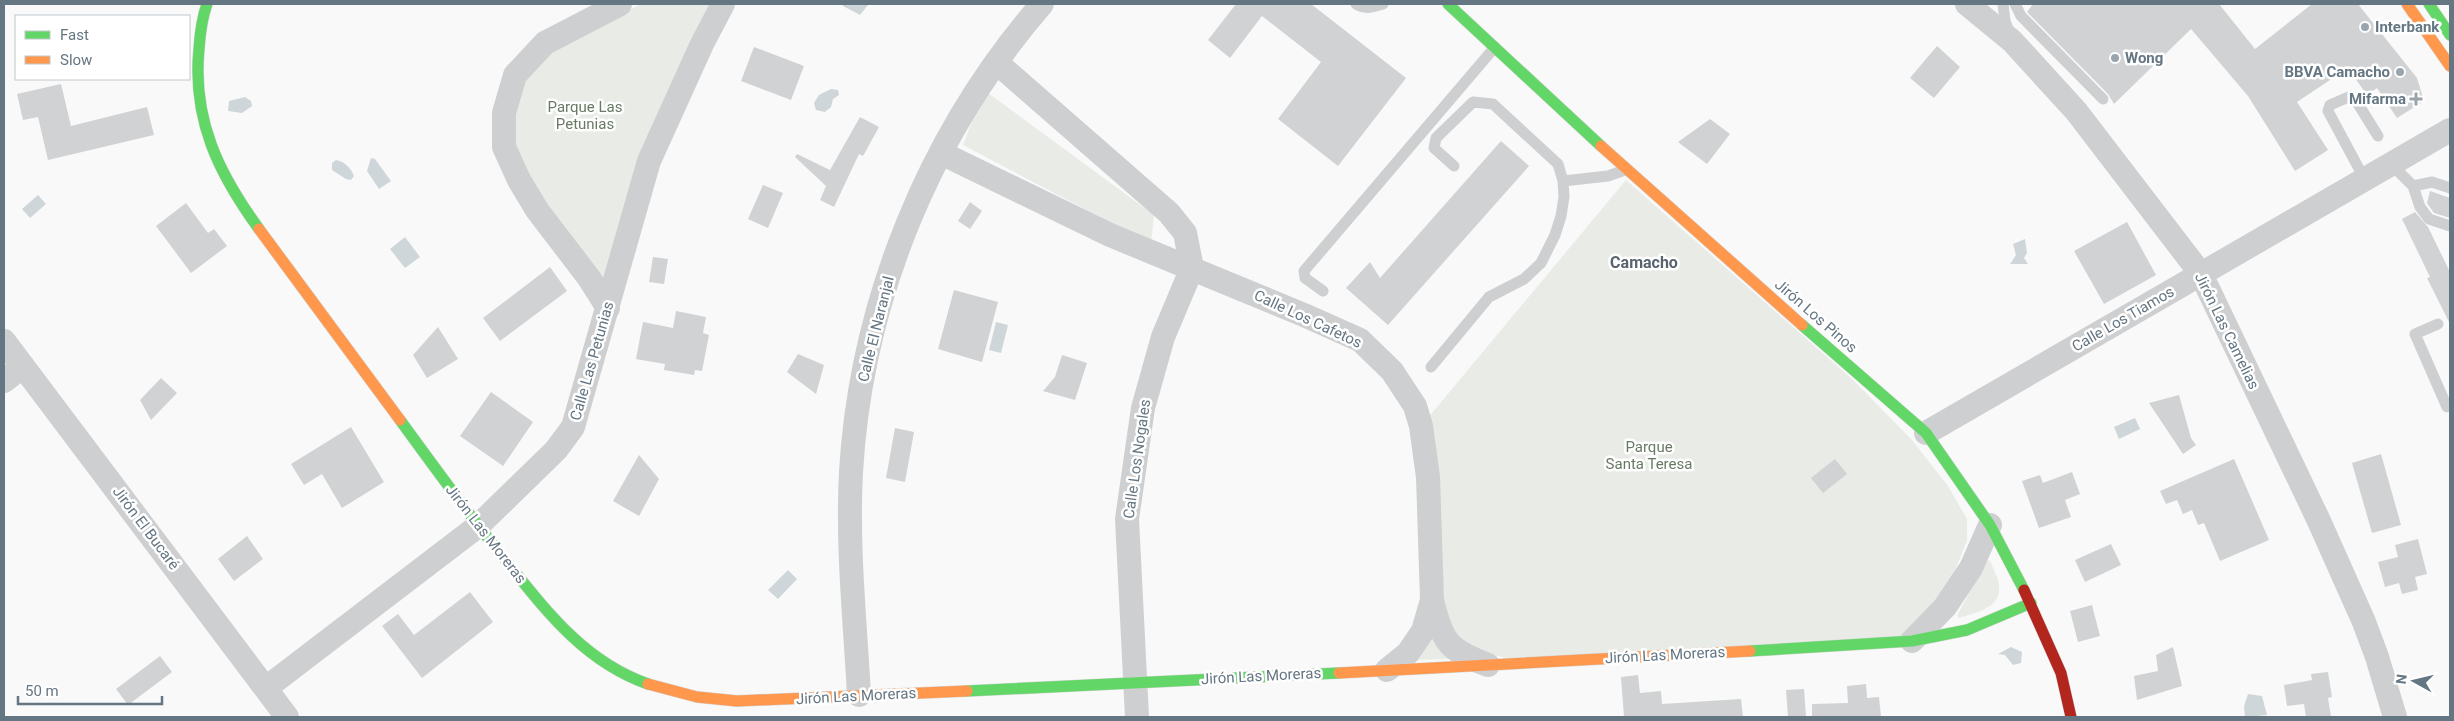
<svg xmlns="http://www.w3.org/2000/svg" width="2454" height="721" viewBox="0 0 2454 721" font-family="Roboto,sans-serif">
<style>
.green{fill:#e8ebe6}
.water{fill:#ced6d9}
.building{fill:#d0d2d3}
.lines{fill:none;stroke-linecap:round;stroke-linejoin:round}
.fast-casing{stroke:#d5d6d7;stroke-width:12}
.slow-casing{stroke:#d5d6d7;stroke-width:12}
.jam-casing{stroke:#d5d6d7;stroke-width:12}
.lane{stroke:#cecfd0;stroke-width:11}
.street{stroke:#cecfd0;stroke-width:24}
.fast{stroke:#63d668;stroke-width:11}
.slow{stroke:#ff974d;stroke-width:11}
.jam{stroke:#b3261e;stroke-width:11}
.poi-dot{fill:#99a4ac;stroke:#fff;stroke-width:2}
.labels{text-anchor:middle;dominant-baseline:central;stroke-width:5;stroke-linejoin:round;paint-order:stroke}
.poi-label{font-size:15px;font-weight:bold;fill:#657683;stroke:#fff;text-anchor:start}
.park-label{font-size:15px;fill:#687a64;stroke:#fff}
.street-label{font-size:15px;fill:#657683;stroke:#fff}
.neighbourhood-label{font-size:16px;font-weight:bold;fill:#57646e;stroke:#fff}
</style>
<rect width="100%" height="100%" fill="#f9f9f9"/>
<path class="green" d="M641,4H715L604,283L542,203L512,148V117L522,81L547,52Z
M984,90L1154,215L1151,244L963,145Z
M1626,180L1852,379L1912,440L1948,486L1967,519V541L1951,580L1928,616L1903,638L1507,658C1471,649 1468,648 1443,619L1427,419Z
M1986,560L1990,561C1993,568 1999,579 1999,587C2001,608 1975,613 1959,618L1957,616Z
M1430,638L1449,659L1412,660Z"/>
<path class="water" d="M843,4H867L868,5L860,15L843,6Z
M831,89L838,90L839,95L833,99L831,107L825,112L816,110L814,103L819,95Z
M245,97L251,101L252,106L242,113L228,111L229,101Z
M371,158L375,159L391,181L379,189L367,171Z
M336,160C344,161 351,168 354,176L351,180L346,179L332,170V163Z
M38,195L46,204L30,218L22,209Z
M405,237L420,257L405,268L390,249Z
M2025,239L2027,253L2024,258L2028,264H2010L2016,255L2013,244Z
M996,322L1008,325L1001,353L989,350Z
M2135,418L2140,429L2119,439L2114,427Z
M788,570L797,579L778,599L768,590Z
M2011,647L2022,652L2021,663L2013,665L2005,655L1998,654Z
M2248,694L2262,696L2267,715L2245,717L2244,706Z"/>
<path class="building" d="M1236,4H1311L1406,78L1338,166L1278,119L1321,62L1262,16L1230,58L1208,40Z
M2033,4H2219L2255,49L2312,4H2358L2417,78L2424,101L2397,118L2377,88L2367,95L2348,68L2297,102L2328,150L2295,171L2248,96L2191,29L2114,104L2108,94L2027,12Z
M1937,46L1960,67L1934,98L1910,78Z
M754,47L804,66L791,100L741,81Z
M61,84L71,126L147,107L154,135L48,160L38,117L23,120L17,94Z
M860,117L879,127L863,156L859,154L834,207L820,200L826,186L795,157L797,154L830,170Z
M1710,119L1730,134L1707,164L1678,142Z
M1501,141L1529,166L1388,325L1346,288L1370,262L1380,278Z
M763,185L783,193L768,228L748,219Z
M2430,191L2450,198V218L2434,213L2427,203Z
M970,202L982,211L970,229L958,221Z
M186,203L208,233L214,229L227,246L191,273L156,226Z
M2415,212L2428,227L2450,272V324L2427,278L2430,277L2402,219Z
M2127,222L2156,275L2104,304L2074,251Z
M653,257L668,259L664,284L649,282Z
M550,267L567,291L500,341L483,318Z
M954,290L998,302L982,362L938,349Z
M676,311L706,317L703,333L709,335L702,371L695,370L694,375L664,370L665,364L636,359L643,322L673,328Z
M438,327L458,359L427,378L413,355Z
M798,354L824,365L816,394L787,372Z
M1062,355L1087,363L1075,400L1043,391L1055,377Z
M161,378L177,393L151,420L140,400Z
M491,392L533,422L503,466L460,436Z
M2179,395L2191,438L2196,445L2183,454L2149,403Z
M351,427L384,482L342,508L322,474L304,485L291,464Z
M895,428L914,432L905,482L886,478Z
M2381,454L2401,525L2372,533L2352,463Z
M639,455L659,479L639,516L613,501Z
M1835,459L1847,474L1823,493L1811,478Z
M2234,459L2269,540L2220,561L2204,523L2198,525L2192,510L2183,514L2177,500L2166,504L2160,491Z
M2072,472L2080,494L2065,500L2071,517L2039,528L2022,481L2040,475L2043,483Z
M247,536L263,559L234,581L218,559Z
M2418,539L2427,574L2415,577L2418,590L2402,594L2399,583L2385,587L2378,562L2398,557L2395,545Z
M2111,544L2121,565L2085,582L2075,560Z
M470,592L493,622L422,678L382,626L398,614L414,635Z
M2092,605L2100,636L2078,642L2070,611Z
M2173,647L2182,686L2137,700L2134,676L2158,671L2156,655Z
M160,656L172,672L128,705L116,689Z
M2328,672L2332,697L2328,698L2331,717H2306L2304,704L2287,706L2284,685L2312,680L2311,674Z
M1638,675L1640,693L1661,691L1662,704L1741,699L1743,717H1624L1621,677Z
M1866,684L1867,698L1879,697L1881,717H1812V704L1848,703L1847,686Z
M1804,689L1806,717H1788L1786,690Z"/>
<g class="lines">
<g class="fast-casing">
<path id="fast" d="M207,4C202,18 200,34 199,49C192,120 219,174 259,229
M1448,4L1601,146
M2429,4L2450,35
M1802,325L1926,433L1990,525L2024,590
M400,420C435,468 469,515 506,561C547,612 585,662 648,684
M1750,651L1912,641L1967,630L2031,603
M967,691L1339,673"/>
</g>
<g class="slow-casing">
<path id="slow" d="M2407,4L2450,66
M1601,146L1802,325
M259,229L400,420
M1339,673L1750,651
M648,684L697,697L737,701L967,691"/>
</g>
<g class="jam-casing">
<path id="jam" d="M2024,590L2061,673L2071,717"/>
</g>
<path class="lane" d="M1356,4C1365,10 1373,7 1383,4
M2003,4L2005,21L2010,34
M2015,4L2021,16L2103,99
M2390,163L2413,186L2420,207L2429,219L2450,226
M2364,178L2328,111L2330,105L2351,96L2355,99L2378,136
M1563,181L1608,176L1625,170
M2413,186L2432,182L2450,188
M1323,291L1305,278L1304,271L1495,47
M2438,324L2415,334L2447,407
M1431,367L1489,297L1524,279L1541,263L1555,235L1561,216L1564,197L1563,181L1558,164L1493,104L1473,102L1436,138L1434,148L1454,166"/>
<path class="street" d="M1967,4L2012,41L2076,111L2201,274L2319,521L2364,622L2377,657L2395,717
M996,62L1169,213L1185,233L1192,268L1163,337L1143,408L1127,519L1137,717
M941,153L1110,235L1304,315L1360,340L1392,371L1415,406L1421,426L1428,477L1432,600L1423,631L1408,653L1387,670
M608,308L589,278L537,210L519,180L504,147V113L515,75L545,43L620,4
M4,341L287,717
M4,381L23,366
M1926,433L2450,130
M1432,600C1442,642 1448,650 1488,665
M1912,641L1945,607L1971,568L1990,525
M266,688L478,526L556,450L573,427L649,161L702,44L723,4
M859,695C855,621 847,546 851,472C861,301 930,133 1042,4"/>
<use href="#fast" class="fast"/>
<use href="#slow" class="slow"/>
<use href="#jam" class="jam"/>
</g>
<g class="poi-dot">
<circle cx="2365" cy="27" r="5"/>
<circle cx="2115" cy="58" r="5"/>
<circle cx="2400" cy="72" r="5"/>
<path d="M2413.5 91.5h5v5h5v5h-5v5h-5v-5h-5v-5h5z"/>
</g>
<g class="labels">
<g class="poi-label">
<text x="2375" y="27">Interbank</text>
<text x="2125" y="58">Wong</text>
<text x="2390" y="72" text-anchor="end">BBVA Camacho</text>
<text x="2406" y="99" text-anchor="end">Mifarma</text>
</g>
<g class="park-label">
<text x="585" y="107">Parque Las<tspan x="585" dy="17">Petunias</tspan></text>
<text x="1649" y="447">Parque<tspan x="1649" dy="17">Santa Teresa</tspan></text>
</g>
<g class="street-label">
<text transform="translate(1816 316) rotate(41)">Jirón Los Pinos</text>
<text transform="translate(1308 319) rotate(25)">Calle Los Cafetos</text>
<text transform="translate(2123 319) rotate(-30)">Calle Los Tiamos</text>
<text transform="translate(876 329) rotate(-76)">Calle El Naranjal</text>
<text transform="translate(2227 331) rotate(64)">Jirón Las Camelias</text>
<text transform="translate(592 361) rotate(-74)">Calle Las Petunias</text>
<text transform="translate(1137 459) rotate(-82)">Calle Los Nogales</text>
<text transform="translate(146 528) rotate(53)">Jirón El Bucaré</text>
<text transform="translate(486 534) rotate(52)">Jirón Las Moreras</text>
<text transform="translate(1665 655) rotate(-3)">Jirón Las Moreras</text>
<text transform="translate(1261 676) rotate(-3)">Jirón Las Moreras</text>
<text transform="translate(856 696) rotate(-3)">Jirón Las Moreras</text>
</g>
<g class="neighbourhood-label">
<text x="1644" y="262">Camacho</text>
</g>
</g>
<rect width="2454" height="721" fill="none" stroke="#657683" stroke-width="10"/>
<rect x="15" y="15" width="175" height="65" fill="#ffffff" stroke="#c1c8cd"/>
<rect x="25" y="31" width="25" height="8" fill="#63d668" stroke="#c1c8cd"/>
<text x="60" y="40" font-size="15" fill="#657683">Fast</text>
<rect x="25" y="56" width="25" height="8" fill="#ff974d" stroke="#c1c8cd"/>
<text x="60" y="65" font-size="15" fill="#657683">Slow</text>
<g transform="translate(2414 681) rotate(278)" stroke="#ffffff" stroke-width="4" paint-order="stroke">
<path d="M0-4L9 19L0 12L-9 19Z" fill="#657683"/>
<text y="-8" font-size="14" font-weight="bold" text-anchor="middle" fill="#657683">N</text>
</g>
<path d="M18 696v8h144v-8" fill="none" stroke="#657683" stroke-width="2.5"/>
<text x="25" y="696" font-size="15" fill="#657683" stroke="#ffffff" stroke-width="4" paint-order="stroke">50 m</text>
</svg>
